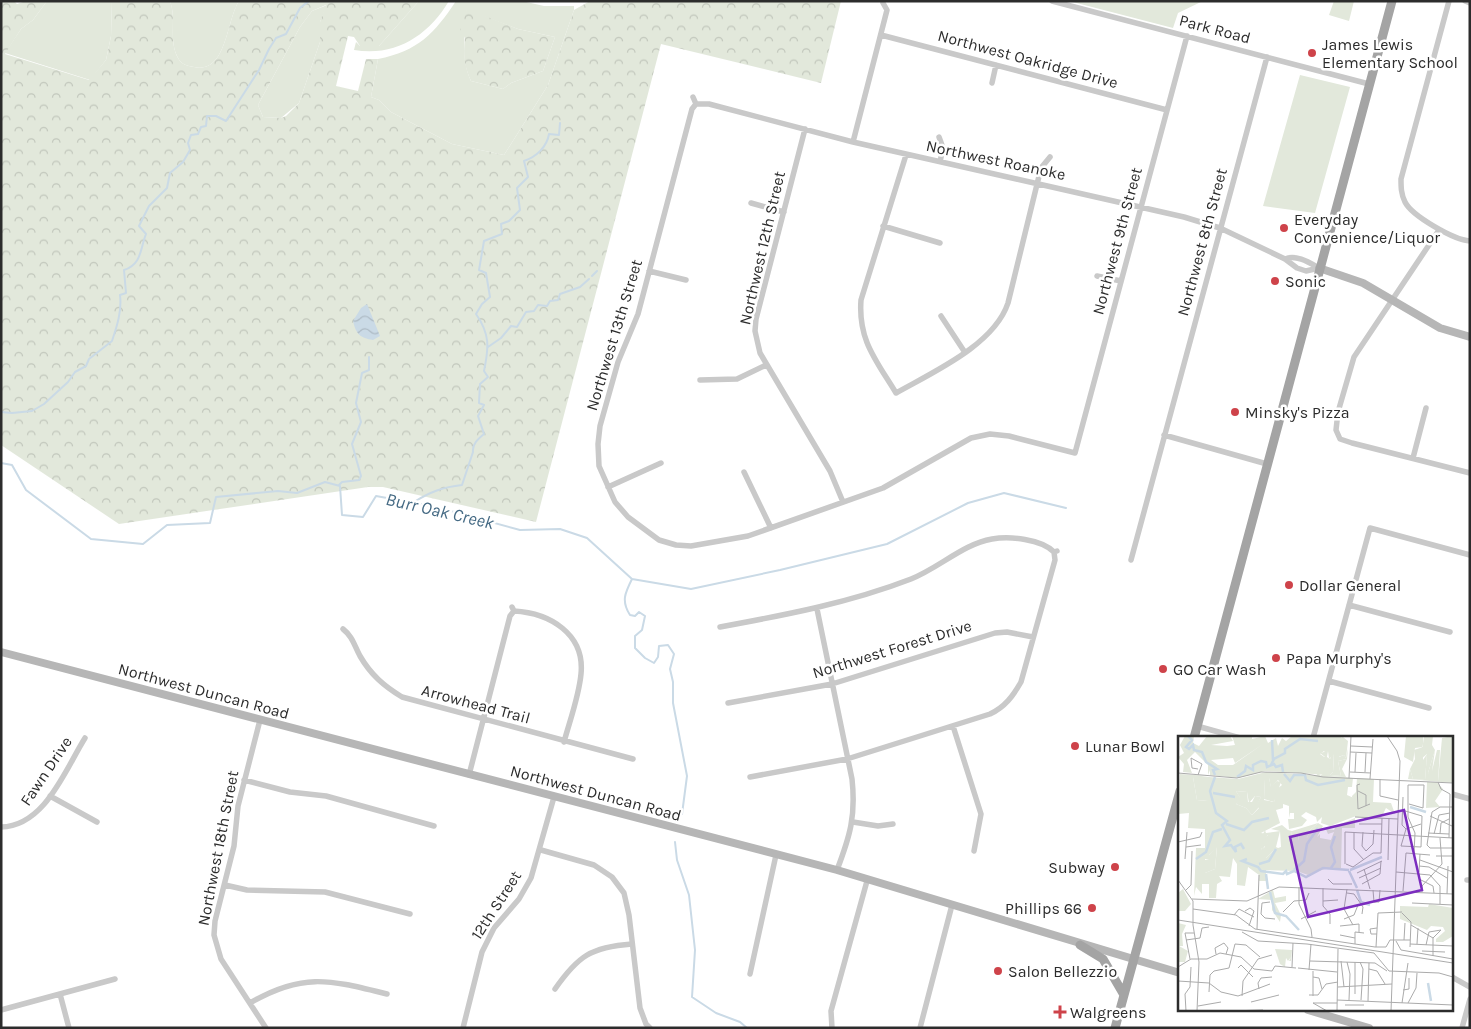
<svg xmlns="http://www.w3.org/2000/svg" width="1471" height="1029" viewBox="0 0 1471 1029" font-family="Karla,sans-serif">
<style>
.green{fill:#e2e8db;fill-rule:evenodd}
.forest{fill:url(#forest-crowns);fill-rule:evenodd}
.water{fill:url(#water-waves)}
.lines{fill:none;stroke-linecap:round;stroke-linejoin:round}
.stream{stroke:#cadae6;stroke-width:2}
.street{stroke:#c9c9c9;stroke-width:5.5}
.secondary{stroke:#b6b6b6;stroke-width:8}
.primary{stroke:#a4a4a4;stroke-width:9}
.poi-dot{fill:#ce434a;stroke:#fff;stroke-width:2}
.labels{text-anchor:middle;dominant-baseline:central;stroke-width:5;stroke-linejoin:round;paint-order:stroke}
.street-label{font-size:16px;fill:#2c2c2c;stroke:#fff}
.poi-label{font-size:16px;fill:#2c2c2c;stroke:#fff;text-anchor:start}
.water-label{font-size:18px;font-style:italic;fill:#456a84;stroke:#fff}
.inset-river{fill:none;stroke:#cadae6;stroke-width:2.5}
.inset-road{fill:none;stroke:#ababab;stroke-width:1}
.view{fill:#7b2cbf;fill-opacity:0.15;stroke:#7b2cbf;stroke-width:2.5}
.inset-edge{fill:none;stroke:#2c2c2c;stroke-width:2.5}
</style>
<defs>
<pattern id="forest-crowns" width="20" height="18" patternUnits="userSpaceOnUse" patternTransform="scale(1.25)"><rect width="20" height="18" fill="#e2e8db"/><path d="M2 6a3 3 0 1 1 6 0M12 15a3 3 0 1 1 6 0" fill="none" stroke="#c2c7bc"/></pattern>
<pattern id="water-waves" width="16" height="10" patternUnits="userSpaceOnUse" patternTransform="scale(1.25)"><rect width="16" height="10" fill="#cadae6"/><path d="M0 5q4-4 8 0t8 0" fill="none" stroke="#aebbc5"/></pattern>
</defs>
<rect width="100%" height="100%" fill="#fff"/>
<path class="green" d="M47,1H112L111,36L106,60L90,80L5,53L21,29L33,20Z
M170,1H239C226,21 227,74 194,67C187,66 181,64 178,58C168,39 177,20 170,1Z
M419,1H449C428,36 395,57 354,50L356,42L360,46H379Z
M456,1H522L544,6H574V10L548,85L504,155L452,144L391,112L379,100L371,97L378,59C418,51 434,34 456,1ZM467,10L518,29L555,37L543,71L511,83L503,89L471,81C460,57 465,35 467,10Z
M1069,1H1203L1178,13L1173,28Z
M1334,1H1354L1349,21L1329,15Z
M327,5L320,22V42L299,103L281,118L263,117L258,105L300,27L312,11Z
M1300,75L1350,87L1315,213L1263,206Z"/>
<path class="forest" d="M1,1H14L17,4L26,1H47L33,20L21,29L5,54L89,80L106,60L111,36L112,1H170C177,19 168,39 178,58C181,64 187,66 194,67C227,74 226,21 239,1H419L379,46H360L354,37L348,36L336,86L358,91L366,59H378L371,97L379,100L391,112L452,144L504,155L548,85L574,10L590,1H841L821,83L661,44L536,522L383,487H368L119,524L1,445ZM326,5L320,22V42L299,103L286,116L281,118L263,117L258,105L300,27L312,11Z
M467,9L518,29L555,37L543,71L511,83L503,89L471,81C464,66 463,54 465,38L460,30Z"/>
<path class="water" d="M367,304L380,336L373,340C360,338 356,334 353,321L361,308Z"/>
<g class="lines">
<path class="stream" d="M592,276L597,271
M488,347L501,338L511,326L517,327L526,312L534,311L538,305L547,306L550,301L558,300L560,294L580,287L589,279
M1,412L12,413L32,411L44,404L68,382L75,372L86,366L89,359L112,341C117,326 122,311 120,295L126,293L124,270C142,264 140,249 146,234L139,226L149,206L167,188L170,173L183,162L190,150L188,143L191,135L198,134L201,127L206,126L207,116H216L226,121L259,70L269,49L276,38L286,34L300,8L309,1
M1,463L12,465L26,490L91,539L143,544L167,525L210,523L216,497L278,491L297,493L325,482L340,486L342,515L363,517L376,496L436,507L520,530L560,529L587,538L632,579
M339,485L342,482L359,480L361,476L352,444L361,422L356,403L362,373L369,370V357
M414,502C430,492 443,487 462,485L473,452C472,444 478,439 484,434L478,416L484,405L479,403L480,384L488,377L484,371C489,347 490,334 476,314L482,304L490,297L486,273L479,270L484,241L502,234L501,224L509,221L520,210L517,188L528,177L524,161C536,157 547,147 549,134L559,135L560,123
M632,579L691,589L780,570L887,544L968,503L1004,493L1066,508
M632,579C625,593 621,601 630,615L635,616L639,612L645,616L642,630L635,636V648L645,658L654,663L658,657L659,646L668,645L674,654L670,669L673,682V703L687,776L682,814
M675,842L677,860L689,895L695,950L692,997L716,1013L740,1022L747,1028"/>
<path class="street" d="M1052,1L1369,84
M1449,1L1401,179C1401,187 1401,194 1405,202C1412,216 1454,240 1470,241
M1465,1L1470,3
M881,35L1167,110
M992,83L996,65
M693,97L696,104
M696,104L692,109L638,314L618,362L600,426L598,444L599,466L615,502L628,517L659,540L676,545L691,546L748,536L883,488L971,438L990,434L1009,436L1075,453L1187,36
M696,104H709L853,142L1184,217L1220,228L1285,259L1297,268L1306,271L1319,268
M805,129L756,319L755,331L760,353L830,471L843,502
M939,137L943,148L940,162
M853,142L887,10L883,3
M906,155L861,300C858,340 876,360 896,393C933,372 994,345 1008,303L1041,168L1050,157
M751,203L784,212
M883,226L940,243
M1439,230L1354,357L1338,412L1336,430L1340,439L1352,443L1470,473
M1285,259C1296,254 1310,263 1319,268
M649,271L686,280
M1097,276L1121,281
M941,316L964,351
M700,380L737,379L766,365
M1164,435L1267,464
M1413,458L1426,408
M744,472L771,528
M608,487L661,463
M1131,560L1267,57
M1349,605L1450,632
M817,609L852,779C856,816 850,836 837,870
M514,611C550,613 585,634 581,674C579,696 570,720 564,742
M720,627C785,615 849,603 911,579C939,568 963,544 992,539C1010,536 1041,539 1054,552L1057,551
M343,629C353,637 354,645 360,656C371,675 384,686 402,697L633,759
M1329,681L1429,708
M728,703L832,684L995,633L1007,632L1033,637
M260,720L238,806L234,846L215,921L214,935L221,959L266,1028
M953,726L981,814L974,851
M1197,726L1240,738
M1313,738L1370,528L1470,555
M469,775L510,616L514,611L512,607
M750,777L847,759L990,714C1005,707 1013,696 1021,682L1055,560L1054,552
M244,780L290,792L326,796L434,826
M1452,794L1470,799
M50,796L97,822
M853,822L878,826L893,824
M1,827C45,826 65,770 85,738
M541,850L594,865L612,877L624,893L629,915L640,1008L646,1024L650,1028
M1467,880H1470
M225,885L247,890L325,892L410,914
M750,974L776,855
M1452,977L1470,987
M555,989C578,956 591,947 632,944
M60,994L69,1028
M250,1003C303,972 330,980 387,994
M1,1010L115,979
M463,1028L482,952L494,928L519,899L531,878L554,797
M832,1028L831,1011L867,881
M920,1028L952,905
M1462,1028L1470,999"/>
<path class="secondary" d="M1319,268L1363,283L1440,328L1470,337
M1,652L837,870L1180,973
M1308,1010L1369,1028"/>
<path class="primary" d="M1194,738L1392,1
M1080,945L1103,959L1124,995
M1115,1028L1180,791"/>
</g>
<g class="poi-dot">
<circle cx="1312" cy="53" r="5"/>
<circle cx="1284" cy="228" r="5"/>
<circle cx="1275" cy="281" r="5"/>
<circle cx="1235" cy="412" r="5"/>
<circle cx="1289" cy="585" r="5"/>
<circle cx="1276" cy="658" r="5"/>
<circle cx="1163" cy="669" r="5"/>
<circle cx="1075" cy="746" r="5"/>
<circle cx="1115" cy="867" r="5"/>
<circle cx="1092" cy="908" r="5"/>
<circle cx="998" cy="971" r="5"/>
<path d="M1057.5 1004.5h5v5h5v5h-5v5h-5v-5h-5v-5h5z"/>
</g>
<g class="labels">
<g class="street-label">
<text transform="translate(1215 29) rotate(15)">Park Road</text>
<text transform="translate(1028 59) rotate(15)">Northwest Oakridge Drive</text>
<text transform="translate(996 160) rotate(12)">Northwest Roanoke</text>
<text transform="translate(1117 241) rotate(-75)">Northwest 9th Street</text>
<text transform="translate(1202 242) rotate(-75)">Northwest 8th Street</text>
<text transform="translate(762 248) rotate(-77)">Northwest 12th Street</text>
<text transform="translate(614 335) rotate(-73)">Northwest 13th Street</text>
<text transform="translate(892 649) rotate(-17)">Northwest Forest Drive</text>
<text transform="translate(204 691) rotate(15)">Northwest Duncan Road</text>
<text transform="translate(476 704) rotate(15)">Arrowhead Trail</text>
<text transform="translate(46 771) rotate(-56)">Fawn Drive</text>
<text transform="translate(596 793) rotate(15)">Northwest Duncan Road</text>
<text transform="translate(218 848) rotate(-79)">Northwest 18th Street</text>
<text transform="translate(496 905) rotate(-57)">12th Street</text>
</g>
<g class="poi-label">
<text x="1322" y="44">James Lewis<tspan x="1322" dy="18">Elementary School</tspan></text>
<text x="1294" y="219">Everyday<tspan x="1294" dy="18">Convenience/Liquor</tspan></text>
<text x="1285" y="281">Sonic</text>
<text x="1245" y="412">Minsky's Pizza</text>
<text x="1299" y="585">Dollar General</text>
<text x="1286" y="658">Papa Murphy's</text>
<text x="1173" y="669">GO Car Wash</text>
<text x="1085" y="746">Lunar Bowl</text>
<text x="1105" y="867" text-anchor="end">Subway</text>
<text x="1082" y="908" text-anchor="end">Phillips 66</text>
<text x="1008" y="971">Salon Bellezzio</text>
<text x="1070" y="1012">Walgreens</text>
</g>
<g class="water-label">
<text transform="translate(440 511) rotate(13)">Burr Oak Creek</text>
</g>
</g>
<g transform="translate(1178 736)">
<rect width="275" height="275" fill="#fff"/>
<path d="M165,1L170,5L168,22L166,19L160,21V15L156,16L155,36L152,39L163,40L160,25L169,23L164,33L168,41L138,40L141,36L142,40L149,35L142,33L141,21H147L142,17L150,15L149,21L152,23L155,16L160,15L155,14V10L156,9V13L160,11L161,2ZM245,11V24L249,18L247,44L235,43L232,33L237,23L236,14ZM257,14L254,35L259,14H262L260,45H254L250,37ZM15,41H31L33,88L29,87L28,66L27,82L19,77V65H30L19,64ZM87,42H91L93,51L99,45L103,46L96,66L86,63ZM179,42L196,43L195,66L213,67L217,78L208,72L203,82L177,81L174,60L178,56ZM249,46H259L265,53L257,65L262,71L248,72ZM58,55L69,56L70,66H74L77,60L83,61L79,69L82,70L74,79L68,72L58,68L62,62ZM140,87L132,94L129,102L120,99V105H113L114,95ZM87,94L88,97L102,95L98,111L102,113H97L88,122L87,110L83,115L85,104L90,99L84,100ZM39,110L37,133L27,137V124H31V119ZM251,168L275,172V200L265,206H258V203L267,195L265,191L253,190L249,194L222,183V170L250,171ZM97,213L114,214L113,225H111L113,221L110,225L108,222L107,231L102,228Z" fill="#e2e8db"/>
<path d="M7,0H16L15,7L21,10L29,0H52L55,5L33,9L49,10L57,9L54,0H74V3L87,0L90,7L98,2L100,10L104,2L108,5L114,0L163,1L161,21L166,19L168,22L170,12L169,23L160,25L163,40L152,39L155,36L156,18L151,23L150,15L148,18L146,15L142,18L152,25L151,39L87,35L60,42L32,39V34L30,39V29L17,16L9,24L14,37L5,36L6,28L0,21L6,17L2,9ZM85,8L55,29H40L33,24L55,22L57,27ZM228,0H245V11L237,12L235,26L226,21ZM246,0H255L254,9L257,14L250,37L254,39V45H260L264,2L275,0V47L230,43L232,33L235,43L247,44L249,18L243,23ZM88,36L175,42L174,51H170L169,59L178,63V80L152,90L143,87L144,81L139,86L138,81L128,76L123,80L129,84L124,90L111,93L110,83H116V77H112L111,82V70L105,68V72L98,74L102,87L83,97L90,98L83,114L88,110V122L97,113L103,111L102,95L93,93L104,89L110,94L114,95L113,105H120L121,96L129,102L132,94L140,87L145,90L139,101L142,98V102L153,104L156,96L150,98L148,93L156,94L158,90L177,82V92H164L163,132H149L130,139L119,135L88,134V145H81V139L70,131L67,150L59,149V128L55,122L52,141L41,140L44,145L39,148L38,162H31V148H24V158L18,151L16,160L18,112H27V93L10,92L11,77L0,78L2,38L31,40L23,41L24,63L23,41H15L19,64L30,65L31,88V41L60,43ZM91,42L93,52L100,44L104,49L99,53L96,66L86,64L87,43ZM58,55L69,56L71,67L77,60L83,61L78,69L81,72L74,79L68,72L58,68L63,63ZM39,111L37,133L27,137V123L31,124V119ZM5,153L13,168L7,175H0V157ZM95,154L97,162L108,160V165L97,167L103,179L102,186L94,174V164L80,163ZM0,187L8,189L4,198L5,210H1L10,215L7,226H0Z" fill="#e2e8db" fill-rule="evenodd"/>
<path class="inset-river" d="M10,0L14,4L8,11L11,13L15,9L16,14L24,16L28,26L39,33L35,34L37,39M94,4L95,24M93,29L96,23L107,17V13L122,3L140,5M106,38L112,45L116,39H127L128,44L140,49L167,44M37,41L32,55L38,77L49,85L44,89L52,104L47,110L53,109L58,116L57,111L63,108L66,113M59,41L67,35L68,30L75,34V29L83,25L88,26L89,31L96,28L98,31L104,29L105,36M35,57L57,61M232,71L248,76M48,88L66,94L74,86L91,82M18,123L28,116L35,96L44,93M69,123L64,125L80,131L83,135L105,138L108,135L109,138L116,135L128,141L145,132L171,134M81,128L91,125L98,113M153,132L157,126L153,111L157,100M116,134L126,125L129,108L140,92M172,134L204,121M171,135L179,152M88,138L90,153M179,154L183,166L192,169M92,156L97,177L108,180L121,194M250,247L253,265"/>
<path class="inset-road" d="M209,0L219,15L222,25L213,275M173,10L194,11M172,16L194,17M172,36L193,37M177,36L178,17M187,36L188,17M0,37L59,42L83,36L123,37L145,41L275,47M20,39L24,28L13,22L14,32L20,33M171,42L173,0M192,43L195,3M202,43V60L220,64M260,46L263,53L272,58L271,102M182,48L179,49L180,73L192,68M180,55L188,59V70M225,61L224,89L228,93M231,68L245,72L246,49H230V81L237,97L236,117M275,71H262L254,76L249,109L252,112H275M224,74L244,80L243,111L223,110L228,93M252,80L274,90M177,81L220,83M181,88H204M228,93L243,88M167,96L275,102M176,96V113L186,124M185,96L184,110L188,115L195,108L196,94M250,97L271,98M256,98L261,79L272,77M262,98L263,87L271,83M0,106L22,101L24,96M8,111L23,109M258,120H275M7,123L9,96M210,124L211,82M242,124L275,136M167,128V96M168,128L175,131L195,117H203L204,82M241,130L251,131L269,142M186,133L192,153M218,136L252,139L262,150V168M241,136L242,118M179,137L204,125M181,142L203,132M150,143L155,148H174M241,143L255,150L256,157M0,144L15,165V189L21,226L19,275M184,148L202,138L203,125M121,151V168L133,193L134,201M145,152V170L152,178V188M169,153L166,173L175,189M8,154L13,149L14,115M195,154L196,166H201L202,154M225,155L228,117L252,119M244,156V150L264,128L262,102M169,157L176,158L185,171L184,178M269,158L270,130M14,163L69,165L101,151L275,158M145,165L160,164M92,166L84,167L83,178L87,182L97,183M234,167L275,169M15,173L58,179L77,193L197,211H208L212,204H232M67,175L72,172L76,175L71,190M105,176L116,165L128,164L131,157M224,177L233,186L232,211M56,179L61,173L76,181M123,183L138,175M166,183L176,179L180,169M0,184L275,227M233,189L255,202M162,190L181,188V196M79,193L81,139M64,196L80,205L129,208L196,217L211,235L261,237L275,241M199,198H193L192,193L199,192M162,199L177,202M8,204L22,202L24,192L31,191M226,204L227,187M218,205L223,214L275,223M177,208V196L186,197M232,208L275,210M239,208L240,192M248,209L251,196L263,194M198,211L200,177L224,176M244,215L267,216M38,218L37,212L46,207L50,212L48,218M255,220V202L263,194M12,223L7,197H16M132,225L197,227L209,235M163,225L166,251M169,226L172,238L171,264M177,226V258M182,226L185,233L183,264M0,231L13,223H29L42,217L63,221L76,233L94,235M114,231L115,207M60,232L63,229L75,241M120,232L159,236M191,233L199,235L207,248M131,234L133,208M94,235L97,230L118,232M135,241L141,242L144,253M0,245L31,247L43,256L60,260L92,248M160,251L214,248M81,253L80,247L83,242L94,241M225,254L231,253V242M31,256L32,239L36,235L51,232L57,208L68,209L82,221M131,259H140L148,248L160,246M64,260L65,245L80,223L94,219M135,260V235M159,264L275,269M190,265L191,227M73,266L101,259M135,267H159M135,267L149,275M224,267L230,227M230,267L238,252L239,237M167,269H186M20,270L43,266M8,275L7,258L12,251L13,231M51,275L85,274M159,275L160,213"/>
<path class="view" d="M226,74L244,154L130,181L112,101Z"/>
<rect width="275" height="275" class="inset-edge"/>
</g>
<rect width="1471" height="1029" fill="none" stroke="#2c2c2c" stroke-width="5"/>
</svg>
